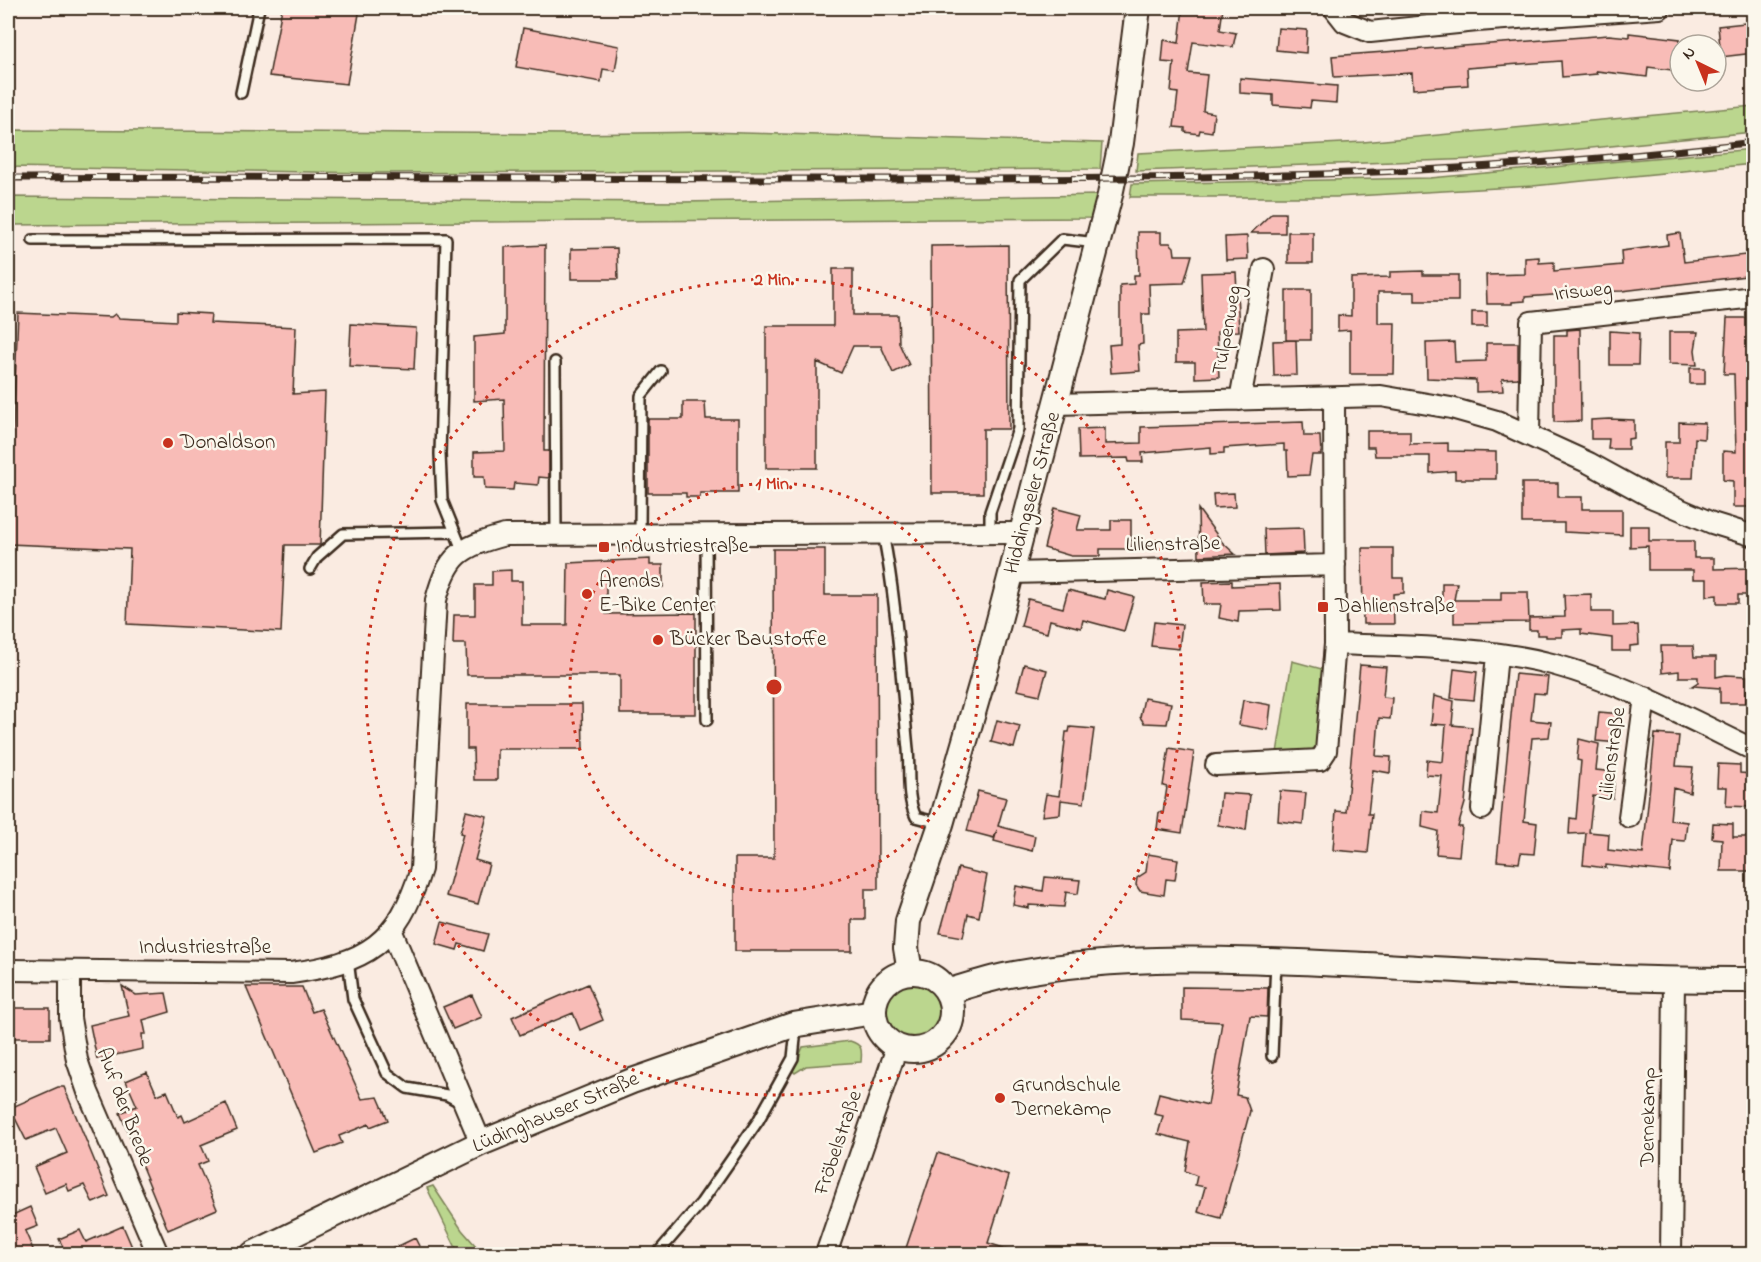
<svg xmlns="http://www.w3.org/2000/svg" width="1761" height="1262" viewBox="0 0 1761 1262" font-family="'Indie Flower',sans-serif">
<style>
.green{fill:#bbd68e;stroke:#7b8056;stroke-width:1.5}
.building{fill:#f8bcb7;stroke:#3b2a1e;stroke-width:1.5}
.lines{fill:none;stroke-linecap:round;stroke-linejoin:round}
.service-casing{stroke:#3b2a1e;stroke-width:14}
.minor-casing{stroke:#3b2a1e;stroke-width:24}
.tertiary-casing{stroke:#3b2a1e;stroke-width:28}
.service{stroke:#fbf7ec;stroke-width:9}
.minor{stroke:#fbf7ec;stroke-width:20}
.tertiary{stroke:#fbf7ec;stroke-width:24}
.rail-casing{stroke:#3b2a1e;stroke-width:7}
.rail{stroke:#fbf7ec;stroke-width:4.5;stroke-dasharray:14;stroke-linecap:butt}
.ring{fill:none;stroke:#c8321e;stroke-width:3;stroke-dasharray:3 6}
.poi-dot{fill:#c8321e;stroke:#fbf7ec;stroke-width:2}
.labels{text-anchor:middle;dominant-baseline:central;stroke-width:5;stroke-linejoin:round;paint-order:stroke}
.street-label{font-size:21px;fill:#3b2a1e;stroke:#fbf7ec}
.poi-label{font-size:21px;fill:#3b2a1e;stroke:#fbf7ec;text-anchor:start}
.centre{fill:#c8321e;stroke:#fbf7ec;stroke-width:3}
.ring-label{font-size:18px;text-anchor:middle;font-weight:bold;fill:#c8321e;stroke:#fbf7ec;stroke-width:5;stroke-linejoin:round;paint-order:stroke}
</style>
<rect width="100%" height="100%" fill="#faebe1"/>
<filter id="ink" filterUnits="userSpaceOnUse"><feTurbulence type="fractalNoise" baseFrequency=".0167" numOctaves="2"/><feDisplacementMap in="SourceGraphic" scale="12" xChannelSelector="R" yChannelSelector="G"/><feConvolveMatrix kernelMatrix="1 2 1 2 8 2 1 2 1" color-interpolation-filters="sRGB"/></filter>
<g filter="url(#ink)">
<path class="green" d="M1753,106V132L1479,159L1136,171L1138,153L1363,142Z
M8,130L571,134L706,132L1102,143L1100,169L373,173L8,167Z
M1753,149V164L1533,186L1336,197H1130L1132,184L1430,178Z
M1100,195L1095,218L8,225V197L682,202Z
M1292,661L1322,669L1316,746L1308,753H1277Z
M885 1011a27 27 0 1 1 54 0a27 27 0 1 1-54 0Z
M850,1041C863,1045 862,1050 861,1062L806,1066L795,1073L793,1071L803,1047Z
M433,1186L462,1230L483,1254H459L427,1188Z"/>
<path class="building" d="M282,8H360L347,84L269,76Z
M1183,8H1223L1220,30L1236,33L1233,47L1193,42L1188,73L1207,75L1203,111L1214,113L1212,132L1200,130L1199,134L1185,132V128L1174,127L1178,93L1171,92L1174,63L1162,62L1164,40L1179,43Z
M1754,22V53L1721,57L1718,26Z
M523,28L619,46L615,71L603,69L601,82L516,67Z
M1278,28L1307,30L1306,53L1276,50Z
M1629,33L1680,39V71L1648,67L1647,77L1596,71L1597,74L1562,77L1561,61L1467,68L1468,85L1413,89L1412,73L1334,77L1332,56L1609,35L1629,37Z
M1240,78L1337,86L1336,103L1311,101L1310,108L1273,105V95L1240,93Z
M1272,213H1285V233H1251Z
M1138,232H1161V243H1170L1174,247L1175,255H1192L1184,283L1149,284L1150,314H1142L1143,344L1138,345L1140,371L1111,373L1109,345L1120,344V285L1134,284V275H1139Z
M1288,232H1313V263H1288Z
M1680,233L1684,262L1754,254V275L1622,291L1567,292V294L1525,297V301L1512,302V304H1487L1486,275L1525,274V258L1539,257V263L1554,262V271L1622,265L1621,251L1668,245L1667,235Z
M1247,236L1248,259L1226,260L1225,237Z
M545,245L544,451H549V478L539,477L538,485L514,483L513,490L485,489L484,477H474V452L505,451L504,399L474,401V337L505,334V247Z
M1008,245L1009,429H983V493H932L931,246Z
M617,248L618,279H571V249Z
M833,269H853V315H898L899,343L909,365L893,373L881,346H853L841,373L817,362V468H766V326H833Z
M1423,271V275H1458V301H1415V292H1378V323H1395L1394,374H1350V330L1338,331V315L1351,316V278L1390,277V272Z
M1236,272L1239,331L1217,332L1219,377L1195,378V362H1176V333L1203,332L1201,273Z
M1286,290H1311V340H1286Z
M176,312L211,314L210,323L296,327L293,394L325,392L320,545H285L281,632L127,624L130,549L8,544L18,313L111,317L115,314L119,318L176,321Z
M1472,312H1487V327H1472Z
M1727,318H1754V507H1733V481L1723,480V451L1736,452L1734,374H1724Z
M351,324L416,328L414,369L349,366Z
M1580,329L1581,421L1554,422V335H1567V330Z
M1610,331L1639,333L1638,365H1610Z
M1669,332H1698L1695,350L1697,365L1669,364Z
M1296,340L1297,375L1274,376L1273,341Z
M1454,342L1455,362L1486,361V343H1518V378L1502,379L1503,391L1476,392V380L1427,378L1426,343Z
M1690,368H1705V384H1690Z
M683,402H705L706,419H738V493H700V497H686V493H648V419H683Z
M1609,419L1634,420V438L1628,439V449H1608L1609,439H1591V420Z
M1303,422L1304,436H1320L1321,455H1312L1309,475L1288,476L1287,451H1284V444L1224,448V453L1211,454V447L1142,453L1143,462H1129L1128,458L1079,459L1078,429L1105,428V444L1141,443V427Z
M1679,422L1705,423L1704,439L1695,438L1693,478H1665V442H1679Z
M1367,431H1410V444L1448,443V451L1496,452V479H1455V471L1430,473V456H1375L1374,447H1367Z
M1522,483H1558V497H1582V509H1622V535L1564,532V523H1522Z
M1234,493L1235,507L1214,508L1213,494Z
M1054,508L1081,515L1077,530H1111V520H1131V549H1100V556H1071L1044,548Z
M1198,509L1222,542L1235,554L1199,556Z
M1630,526H1649V541H1694V558H1714V569L1754,568V595H1738V603H1717V595L1707,596V579H1693V570H1648V546L1630,547Z
M1303,528L1304,553L1265,555L1264,529Z
M1362,548H1393V578H1404V593L1393,594L1394,624H1363Z
M773,549H825V595H877L878,889H865V920H852V951H735V858H774Z
M650,559V565H663V587H650V583H606V614L696,613V714H620V675H467L466,644H453L454,615H475V585H492V571L511,570V581H522V625H567L568,563Z
M1232,581V586L1280,584L1281,610L1239,611L1238,622L1219,618L1221,604H1204L1203,582Z
M1442,583H1457L1454,600H1501V592H1528L1529,622L1454,623V604L1442,603Z
M1068,590L1105,599L1107,590L1134,597L1124,631L1083,620L1081,628L1050,620L1047,633L1021,626L1028,599L1063,608Z
M1591,594V612H1613V626L1638,625L1639,645L1630,646V651H1612V638L1581,634V629L1562,630V637H1546V635H1537V630H1529V618L1565,617L1564,595Z
M1154,622L1182,625L1179,649L1151,646Z
M1661,646H1693L1694,657H1716V677L1726,675L1746,676V703H1720V688L1692,686L1698,682V677H1679V671L1662,673Z
M1024,664L1047,670L1040,695L1017,690Z
M1360,665L1386,667L1383,697L1392,698L1390,719L1379,718L1376,756L1391,757L1390,773L1373,770L1368,814H1372L1368,853L1333,850L1336,811L1346,812Z
M1454,669L1477,672L1474,700L1451,698Z
M1515,674L1548,677L1546,694L1534,693L1531,720L1551,722L1549,737L1532,738L1524,821L1537,823L1534,854L1521,853L1519,863L1497,861Z
M1434,696L1454,701L1452,725L1472,727L1465,803L1458,827H1462L1459,856L1436,854L1438,831L1422,827L1423,811L1438,813L1442,776L1426,775L1427,760L1443,762L1446,725L1431,724Z
M1144,698L1171,703L1167,724L1144,723L1140,717Z
M1243,700L1271,705L1268,730L1239,725Z
M467,704H582L583,749H497V780H474L473,749H467Z
M1599,712L1622,714L1619,743L1596,741Z
M997,720L1020,726L1014,748L991,742Z
M1070,727L1094,729L1084,803L1061,800L1060,814L1042,816L1046,794L1059,796L1066,732H1069Z
M1655,734L1679,736L1676,766L1693,767L1690,793L1673,788L1670,820L1687,822L1685,841L1673,840L1670,872L1606,865V868L1583,865L1586,833L1569,834L1570,818L1576,819L1581,761L1577,760L1579,739L1599,744L1596,770L1615,772L1613,798L1593,796L1589,832L1609,834L1608,850L1643,854Z
M1169,748L1194,752L1182,833L1157,829L1159,812L1163,813L1167,787L1163,786Z
M1718,764L1740,765V773L1752,774V807L1726,806L1727,787H1717Z
M978,791L1006,798L998,826L1035,836L1032,851L994,841L997,830L994,838L967,831Z
M1280,791L1306,793L1303,824L1278,821Z
M1221,793L1250,795L1246,830L1218,825Z
M466,811L487,816L475,860L489,864L478,904L446,896L463,834L460,833Z
M1713,823L1733,824V837H1751L1749,871H1721L1722,839L1712,838Z
M1148,854L1178,859L1175,880L1166,879L1164,895L1140,891L1136,885L1137,878L1146,872Z
M958,868L987,875L979,917L968,914L963,937L940,933Z
M1045,877L1080,880L1078,894L1066,892L1064,907L1029,905V908L1013,905L1016,886L1043,891Z
M442,922L488,934L483,951L459,944L457,950L436,944Z
M588,984L603,1020L580,1030L573,1013L520,1035L512,1017Z
M122,986L136,995L166,993L170,1012L143,1020L146,1034H142L143,1049L97,1059L90,1025L129,1016Z
M246,987H302L312,1012L321,1009L362,1099L378,1097L388,1120L370,1127L369,1124L339,1136L342,1143L316,1153Z
M1182,987L1268,988L1267,1017L1250,1016L1236,1095L1245,1097L1250,1111L1221,1218L1198,1212L1205,1187L1195,1185L1197,1176L1185,1171L1190,1142L1158,1134L1163,1116L1154,1114L1159,1093L1208,1105L1222,1022L1182,1020Z
M472,995L482,1017L453,1029L443,1007Z
M8,1008H50V1038H8Z
M147,1072L157,1095L167,1091L178,1117L182,1115L185,1122L226,1103L237,1130L201,1145L208,1161L198,1165L217,1209L168,1230L120,1113L137,1106L126,1081Z
M58,1087H64L109,1196L93,1203L84,1185L69,1191L66,1184L45,1193L34,1167L67,1153L56,1128L26,1140L10,1108Z
M938,1153L1009,1176L988,1243L1016,1252V1254H904Z
M30,1207L38,1226L25,1231L35,1254H8V1217Z
M123,1226L135,1254H56L65,1251L59,1239L80,1230L86,1242Z
M415,1238L423,1254H382Z"/>
<g class="lines">
<g class="service-casing">
<path id="service" d="M241,93L259,8
M33,240L446,239L440,454L442,500L463,552
M555,362L556,535
M883,533C897,604 901,677 908,749C910,771 906,797 916,817L939,823
M990,533V512L1018,429L1020,280L1062,239L1097,243
M640,534L641,396L661,371
M706,534L707,720
M310,569L317,557L343,534L455,532
M348,960L353,999L387,1073L407,1088L447,1095L460,1102
M1272,1056L1276,961
M657,1254L701,1203L758,1121L793,1058L795,1039L793,1027"/>
</g>
<g class="minor-casing">
<path id="minor" d="M1334,8L1345,22L1370,32L1477,21L1660,8
M1240,400L1264,269
M1056,404L1381,396L1451,408L1497,421L1589,463L1651,497L1712,523L1754,536
M1529,435L1531,322L1754,297
M1012,573L1335,565
M1335,644C1406,647 1483,646 1552,664C1623,683 1688,718 1754,750
M1216,765L1320,760L1326,751L1335,644L1334,398
M1482,809L1497,655
M1629,817L1645,697
M392,932L481,1143
M8,970L291,973C366,963 398,944 421,869L436,600C448,555 460,547 505,535L1022,533
M70,971V1018L77,1060L88,1092L158,1254
M826,1254L897,1047
M1671,1254L1674,980"/>
</g>
<g class="tertiary-casing">
<path id="tertiary" d="M910,972L906,948L908,921L941,824L992,647L1110,195L1121,143L1138,8
M874 1011a39 39 0 1 1 78 0a39 39 0 1 1-78 0Z
M947,992C966,986 985,980 1004,976C1129,951 1259,960 1385,966C1508,973 1631,981 1754,980
M253,1254L481,1143L632,1081L793,1025L874,1012"/>
</g>
<use href="#service" class="service"/>
<use href="#minor" class="minor"/>
<use href="#tertiary" class="tertiary"/>
<g class="rail-casing">
<path id="rail" d="M8,178C315,175 622,180 930,179C1205,179 1480,176 1754,142"/>
</g>
<use href="#rail" class="rail"/>
</g>
</g>
<g class="ring">
<circle cx="774" cy="687" r="204"/>
<circle cx="774" cy="687" r="408"/>
</g>
<g class="poi-dot">
<circle cx="168" cy="443" r="6"/>
<rect x="598" y="541" width="12" height="12" rx="3"/>
<circle cx="587" cy="594" r="6"/>
<rect x="1317" y="601" width="12" height="12" rx="3"/>
<circle cx="658" cy="640" r="6"/>
<circle cx="1000" cy="1098" r="6"/>
</g>
<g class="labels">
<g class="street-label">
<text transform="translate(1583 292) rotate(-6)">Irisweg</text>
<text transform="translate(1228 330) rotate(-80)">Tulpenweg</text>
<text transform="translate(1033 493) rotate(-75)">Hiddingseler Straße</text>
<text transform="translate(1173 545) rotate(-1)">Lilienstraße</text>
<text transform="translate(1613 754) rotate(-82)">Lilienstraße</text>
<text x="205" y="948">Industriestraße</text>
<text transform="translate(124 1107) rotate(69)">Auf der Brede</text>
<text transform="translate(556 1113) rotate(-23)">Lüdinghauser Straße</text>
<text transform="translate(1649 1117) rotate(-89)">Dernekamp</text>
<text transform="translate(839 1143) rotate(-71)">Fröbelstraße</text>
</g>
<g class="poi-label">
<text x="180" y="443">Donaldson</text>
<text x="616" y="547">Industriestraße</text>
<text x="599" y="582">Arends<tspan x="599" dy="24">E-Bike Center</tspan></text>
<text x="1335" y="607">Dahlienstraße</text>
<text x="670" y="640">Bücker Baustoffe</text>
<text x="1012" y="1086">Grundschule<tspan x="1012" dy="24">Dernekamp</tspan></text>
</g>
</g>
<circle cx="774" cy="687" r="9" class="centre"/>
<g class="ring-label">
<text x="774" y="285">2 Min.</text>
<text x="774" y="489">1 Min.</text>
</g>
<rect width="1761" height="1262" fill="none" stroke="#fbf7ec" stroke-width="30"/>
<rect x="15" y="15" width="1731" height="1232" fill="none" stroke="#3b2a1e" stroke-width="2" filter="url(#ink)"/>
<g transform="translate(1698 63) rotate(317)"><circle r="28" fill="#fbf7ec" stroke="#aea59a" stroke-width="1.5"/>
<path d="M0-4.5L10 22L0 15L-10 22Z" fill="#c8321e"/>
<text y="-9" font-size="16" font-weight="bold" text-anchor="middle" fill="#3b2a1e">N</text>
</g>
</svg>
